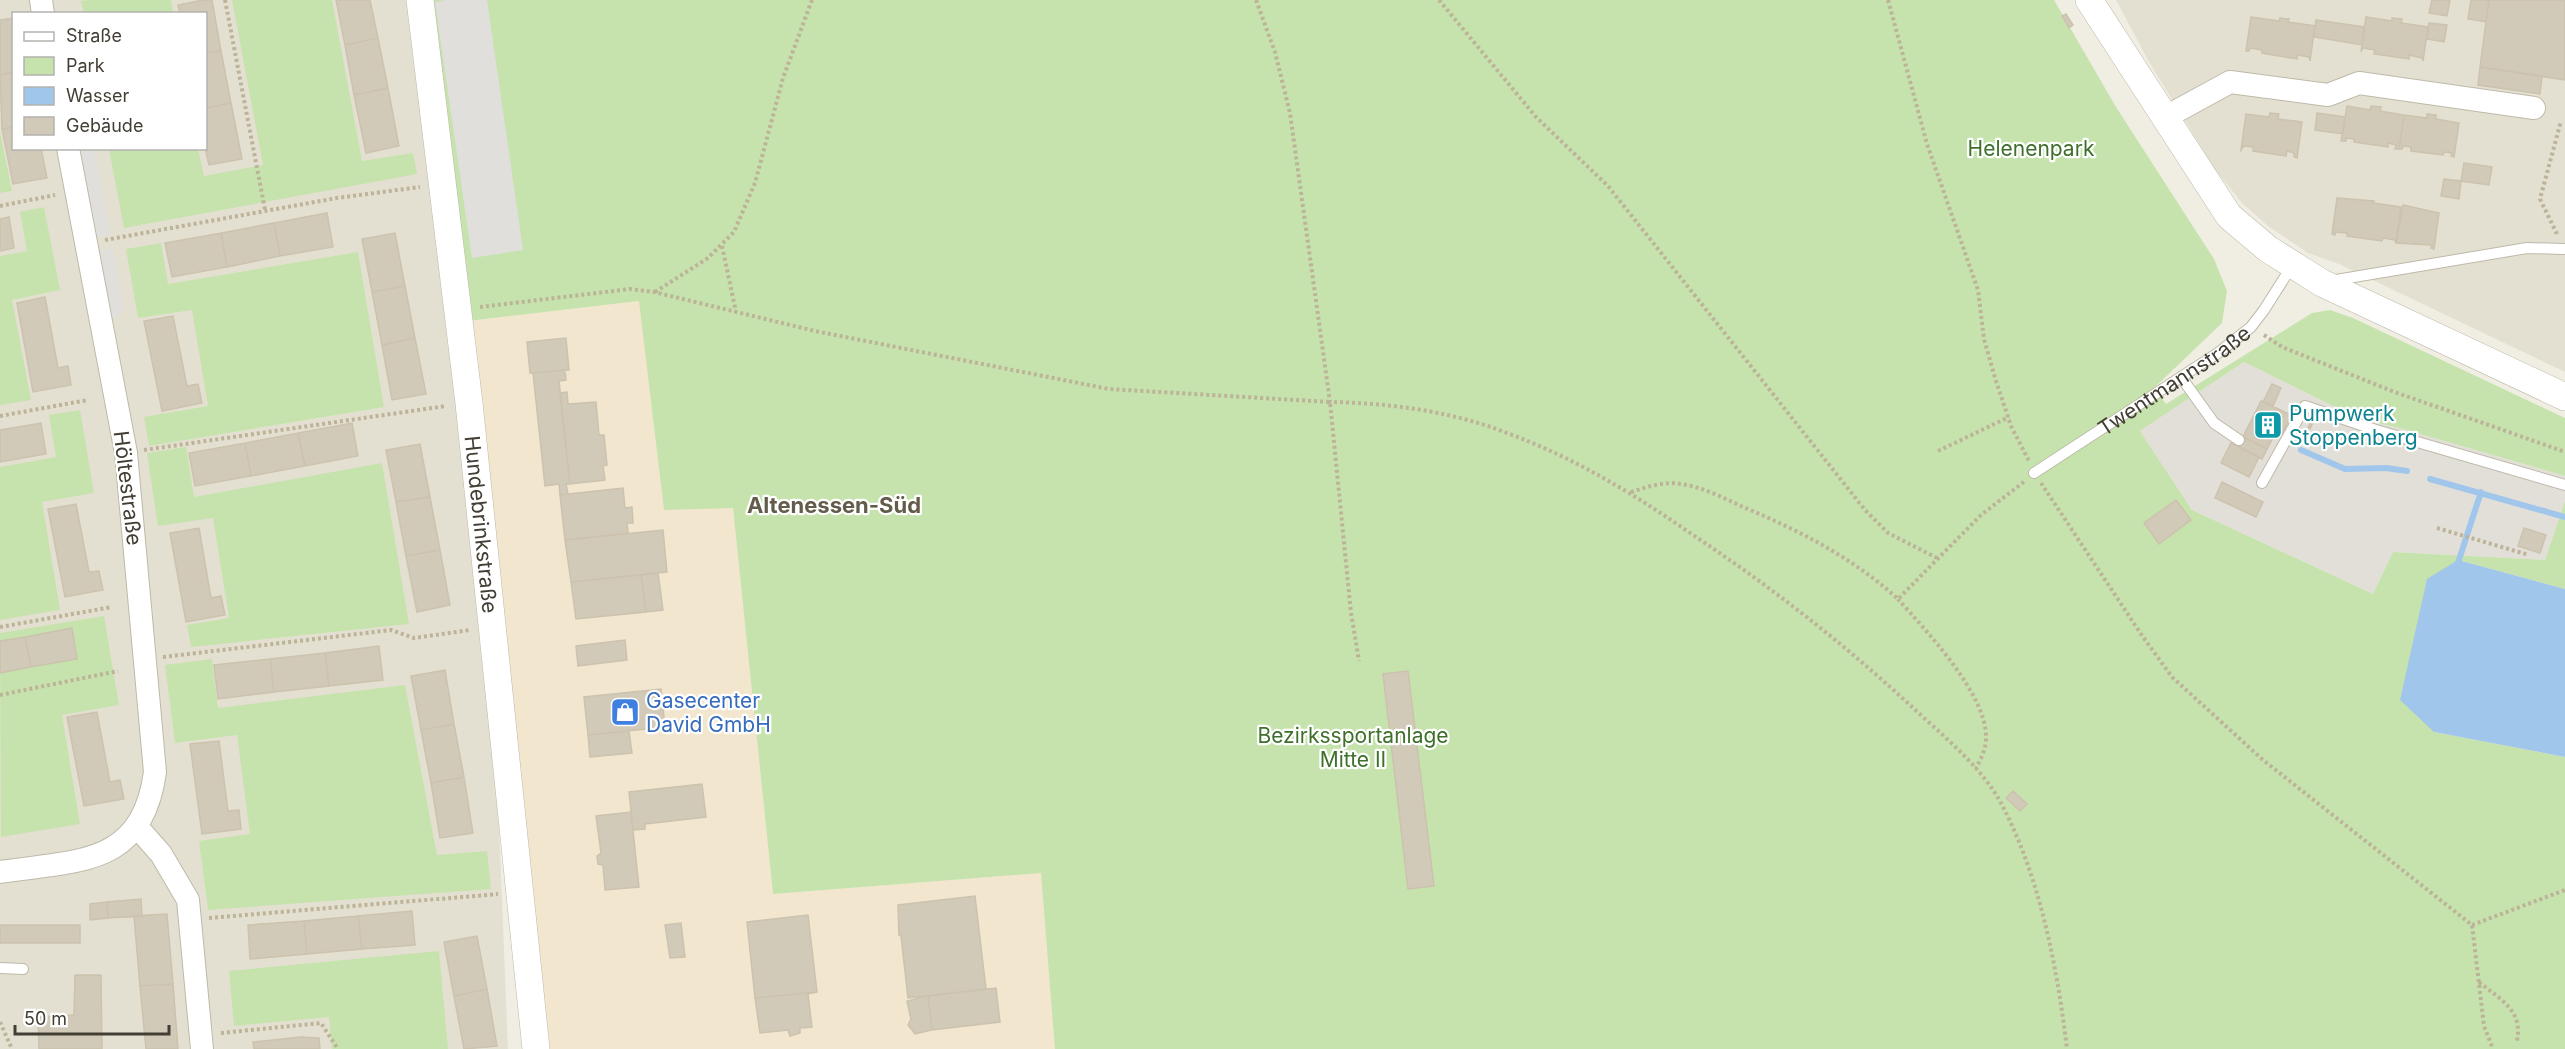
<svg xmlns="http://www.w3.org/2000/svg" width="2565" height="1049" viewBox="0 0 2565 1049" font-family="Inter,sans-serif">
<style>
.residential{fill:#e4e0d1;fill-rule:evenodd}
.commercial{fill:#f2e6ce}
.industrial{fill:#e2dfd8}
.green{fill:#c6e3ad}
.parking{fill:#e1dfdb}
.water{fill:#a1c6eb}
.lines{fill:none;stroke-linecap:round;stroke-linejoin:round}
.stream{stroke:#a1c6eb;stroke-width:6}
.building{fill:#d1cab9;stroke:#ccc2ad;stroke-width:1.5}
.service-casing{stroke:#beb9a9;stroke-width:12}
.minor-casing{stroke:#beb9a9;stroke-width:24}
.tertiary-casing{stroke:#beb9a9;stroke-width:28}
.path{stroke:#bcb398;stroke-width:4;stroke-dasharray:3 3;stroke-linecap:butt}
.service{stroke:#fff;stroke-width:10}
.minor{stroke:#fff;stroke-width:22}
.tertiary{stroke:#fff;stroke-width:27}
.labels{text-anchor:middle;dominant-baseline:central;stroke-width:4.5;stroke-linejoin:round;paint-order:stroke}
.park-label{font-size:21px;fill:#3f702b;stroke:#fff}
.street-label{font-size:21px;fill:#423e34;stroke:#fff}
.culture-label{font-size:21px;fill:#0d838f;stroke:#fff;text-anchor:start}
.shop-label{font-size:21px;fill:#366cbe;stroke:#fff;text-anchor:start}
.neighbourhood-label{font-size:22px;font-weight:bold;fill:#645c4b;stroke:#fff}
</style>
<rect width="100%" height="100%" fill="#f0eee3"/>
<path class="residential" d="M0,0H420L491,627L508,1049H0ZM14,14H206V148H14Z
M2116,0H2565V372L2339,264L2308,253L2268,226L2242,203L2214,168L2149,62Z"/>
<path class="commercial" d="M640,301L664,509L733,507L773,894L1042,873L1055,1049H550L468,321Z"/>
<path class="industrial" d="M2244,362L2357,418L2403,429L2565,476V501L2545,560L2393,552L2373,594L2192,510L2140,431Z"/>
<path class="green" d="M88,0H171L173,13H84L81,1Z
M232,0H332L362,161L413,153L417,174L124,228L109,149H198L204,176L263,165Z
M425,0H2054L2116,107L2214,259L2227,291L2222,323L2154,388L2166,404L2312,313L2330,310L2353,318L2565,418V476L2403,429L2357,418L2244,362L2140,431L2192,510L2373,594L2393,552L2545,560L2565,501V589L2458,560L2434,732L2565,757V1049H1055L1041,873L773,894L733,508L664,510L639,301L468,321Z
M0,132L12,191L0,193Z
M44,207L60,290L12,300L31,400L0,405V256L27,251L20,212Z
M161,243L168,284L358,252L384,407L149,446L144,417L208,406L192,310L138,318L126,249Z
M80,410L94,493L42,502L60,610L0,620V467L56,457L49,415Z
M186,447L194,497L382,463L409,624L191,647L187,625L229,618L213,518L158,526L147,453Z
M104,616L119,705L62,715L80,824L1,837L0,633Z
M212,659L218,708L405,685L437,855L487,851L491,889L208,910L199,841L250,834L237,735L175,743L165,665Z
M439,951L448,1049H332L329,1017L234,1026L229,971Z"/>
<path class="parking" d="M446,0H487L523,250L472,258L435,2Z
M79,149H94L111,235L97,238Z
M113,249L124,308L112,322L99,251Z"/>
<path class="water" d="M2458,560L2565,589V757L2434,732L2400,700L2427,579Z"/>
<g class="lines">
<path class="stream" d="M2301,450L2345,469L2386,468L2407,471
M2430,479L2565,517
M2457,566L2481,492"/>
</g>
<path class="building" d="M203,0H212L221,51L206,53V14H180L178,5Z
M336,0H370L378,38L345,45Z
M2432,0H2450L2447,16L2429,13Z
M2471,0H2489L2486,22L2468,19Z
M2489,0H2565V80L2480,67Z
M2066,14L2073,25L2069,28L2062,16Z
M2251,17L2279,21L2280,18L2289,19L2288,22L2315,26L2310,61L2309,57L2298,55L2297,59L2262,53V50L2250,48L2249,51H2246Z
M2366,17L2392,21V18L2402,19L2401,23L2428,27L2423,61L2422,58L2409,55V59L2374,54L2375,50L2363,48L2361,52Z
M14,18V72L0,75V20Z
M2316,20L2364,27L2362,45L2314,37Z
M2429,23L2447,25L2444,42L2427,39Z
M378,38L388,88L354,95L345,45Z
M221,51L231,103L206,108V53Z
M2480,67L2542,76L2540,94L2478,85Z
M14,72V127L2,129L0,75Z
M388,88L399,146L366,153L354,95Z
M231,103L242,159L209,165L205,148L206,108Z
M2347,106L2370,110L2371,106L2381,107L2380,111L2404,115L2399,149H2395L2396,145L2388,143V147L2354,142V139L2346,138V141H2341Z
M2270,113L2279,114L2278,119L2302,122L2297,158L2294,157V153L2287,151L2286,156L2253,151V147L2244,146L2241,150L2246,114L2269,117Z
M2317,113L2345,117L2343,134L2315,130Z
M2427,114L2436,115V119L2459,123L2454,157L2451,156L2452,153L2444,152L2443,155L2411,151V147L2403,146L2402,149H2399L2404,115L2427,118Z
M14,127V148H41L47,178L13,184L2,129Z
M2464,163L2492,167L2489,185L2461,181Z
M2444,179L2461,181L2459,199L2441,196Z
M2337,198L2374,201L2373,203L2401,207L2396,243L2395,240L2383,238L2382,241L2347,236V233L2335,232V235L2332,234Z
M2403,205L2439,213L2434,249L2431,248L2432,245L2396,243Z
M327,213L333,247L280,256L274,223Z
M9,217L14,248L0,251V219Z
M274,223L280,256L227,267L221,233Z
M221,233L227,267L172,277L165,243Z
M395,233L405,286L372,292L362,239Z
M405,286L415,338L382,345L372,292Z
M45,297L58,368L68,366L71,385L33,392L17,303Z
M173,316L187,386L198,384L202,403L162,411L144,321Z
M415,338L426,394L392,400L382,345Z
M566,338L569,370L530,373L527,342Z
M565,370L566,380L559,381L570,484H566L568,494L560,495L559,484L545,486L533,373Z
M2272,384L2281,388L2273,406L2263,402Z
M567,392L568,404L596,402L599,435H604L607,465L603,466L605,480L570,484L560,393Z
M2261,401L2291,415L2281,437L2275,434L2267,449L2243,437Z
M2314,415L2316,416L2310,429L2308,428Z
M41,423L46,454L0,462V430Z
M352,423L358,456L305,466L298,433Z
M298,433L305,466L251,476L245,443Z
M2243,437L2267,449L2262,459L2238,447Z
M245,443L251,476L195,486L189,453Z
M2231,443L2259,457L2249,477L2221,463Z
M420,444L430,497L396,502L386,450Z
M2222,482L2263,502L2256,517L2215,498Z
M623,488L625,508L632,507L633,523H627L628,533L565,540L560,495Z
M430,497L440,550L406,556L396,502Z
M2176,500L2191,520L2159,544L2144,523Z
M76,504L89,572L99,571L103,590L65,597L48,509Z
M199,528L211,598L221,596L225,615L186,622L170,533Z
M2524,528L2546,535L2540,553L2518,546Z
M663,530L667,572L571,582L565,540Z
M440,550L450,605L417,612L406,556Z
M658,573L663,610L646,612L641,575Z
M641,575L646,612L576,619L571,582Z
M72,628L77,659L31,667L25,637Z
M25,637L31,667L0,673V641Z
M625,640L627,660L578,666L576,646Z
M379,646L383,680L329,686L325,653Z
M325,653L329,686L274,692L270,659Z
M270,659L274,692L218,699L214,665Z
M445,670L454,724L421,730L411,676Z
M1408,671L1434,886L1408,889L1383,674Z
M661,689L665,727L588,735L584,697Z
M97,712L110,782L120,780L124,799L84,806L67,717Z
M454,724L464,777L431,783L421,730Z
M629,731L632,753L590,757L588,735Z
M219,741L228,811L239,810L241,829L202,834L190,744Z
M464,777L473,833L440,838L431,783Z
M702,784L706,817L645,824V829L633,830L629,792Z
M2013,791L2027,804L2020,811L2006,798Z
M631,812L639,887L605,890L603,865L598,864L597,856L601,853L596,816Z
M975,896L986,989L908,998L901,936L899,935L898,905Z
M141,899L142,916L108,918L107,902Z
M107,902L108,918L90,920V904Z
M412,911L415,945L362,949L358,916Z
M167,914L173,984L140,986L134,916Z
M808,915L817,992L755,998L747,922Z
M358,916L362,949L307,954L304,921Z
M304,921L307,954L250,959L248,925Z
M681,923L685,957L670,958L665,925Z
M0,925H80V943H0Z
M477,936L487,989L454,996L444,942Z
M75,975H101L102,1049H39L38,1017L74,1015Z
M173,984L178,1049H146L140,986Z
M996,988L1000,1022L932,1030L928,996Z
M487,989L497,1046L464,1049L454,996Z
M817,992L808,994L812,1027L800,1028V1033L790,1036L788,1030L760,1033L755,998Z
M928,996L932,1030L915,1034L908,1025L911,1019L907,1001Z
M301,1037L319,1038L320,1049H254L253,1042Z"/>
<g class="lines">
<g class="service-casing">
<g id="service">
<path d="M2330,281L2527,248L2564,249"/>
<path d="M2181,377L2214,423L2239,440"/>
<path id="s1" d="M2034,473L2218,353L2251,327L2264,310L2292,266"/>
<path d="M2262,483L2305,406L2376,430L2565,485"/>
<path d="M0,968L23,969"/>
</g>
</g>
<g class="minor-casing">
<path id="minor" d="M41,0L43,14
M2164,118L2230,82L2328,95L2359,83L2534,108
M138,828L161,854L188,900L202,1049
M0,872C78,860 142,867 155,772L126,453L68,148"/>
</g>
<g class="tertiary-casing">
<g id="tertiary">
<path id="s2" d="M420,0L469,403L536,1049"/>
<path d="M2089,0L2229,216L2268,249L2322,283L2565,397"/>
</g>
</g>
<path class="path" d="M225,0L265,210
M1256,0L1275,52L1290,113L1330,402C1389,403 1451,411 1507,433C1575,458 1634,494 1693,535C1770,586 1843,643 1911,706C1942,735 1980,765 2001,803C2040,877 2057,966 2067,1049
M1439,0L1536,117L1608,186L1865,510L1888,533L1937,558
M1888,0L1927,144L1978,290L1984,339L1995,378L2011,426L2029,461
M0,206L55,195
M2557,234L2540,199L2561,121
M105,240L337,198L420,187
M722,246L736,312
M655,292L708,258L734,232L755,183L783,78L812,0
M480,307L630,289L654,292L815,331L1109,389L1330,402L1351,613L1359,661
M2264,335L2282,347L2392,391L2565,452
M0,416L88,400
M144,450L446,406
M1938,451L2009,417
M2041,483L2143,637L2172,677L2263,760L2472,925L2484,1026L2493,1049
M1631,492C1647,487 1664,481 1681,484C1702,487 1722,497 1741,506C1798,530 1852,557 1898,599L1981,515L2025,481
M2437,528L2529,555
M1898,599C1926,631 1987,694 1986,738C1986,749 1981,759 1976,768
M0,627L112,607
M163,657L391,630L414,638L470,630
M0,695L118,671
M209,918L498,894
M2472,925L2565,890
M2479,982C2501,1000 2523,1010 2517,1041
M0,1022L12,1049
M221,1033L321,1023L338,1049"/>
<use href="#service" class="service"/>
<use href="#minor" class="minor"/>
<use href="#tertiary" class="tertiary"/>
</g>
<defs>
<g id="building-square" transform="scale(1.5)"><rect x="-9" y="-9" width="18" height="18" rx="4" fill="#0f9aa8" stroke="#fff"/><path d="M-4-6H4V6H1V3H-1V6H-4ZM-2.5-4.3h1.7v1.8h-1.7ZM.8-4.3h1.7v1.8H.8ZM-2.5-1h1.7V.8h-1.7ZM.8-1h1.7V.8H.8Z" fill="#fff"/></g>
<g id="shop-square" transform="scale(1.5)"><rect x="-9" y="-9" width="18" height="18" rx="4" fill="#3f7fe0" stroke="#fff"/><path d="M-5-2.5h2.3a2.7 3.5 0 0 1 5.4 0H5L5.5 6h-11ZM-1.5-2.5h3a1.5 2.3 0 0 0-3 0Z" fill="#fff"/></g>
</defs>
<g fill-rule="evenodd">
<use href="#building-square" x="2268" y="425"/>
<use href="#shop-square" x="625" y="712"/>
</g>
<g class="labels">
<g class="park-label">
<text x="2031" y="148">Helenenpark</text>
<text x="1353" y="735">Bezirkssportanlage<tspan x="1353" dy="24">Mitte II</tspan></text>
</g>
<g class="street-label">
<text stroke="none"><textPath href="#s1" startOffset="168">Twentmannstraße</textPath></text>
<text transform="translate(128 488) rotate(83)">Höltestraße</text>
<text stroke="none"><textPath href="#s2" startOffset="528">Hundebrinkstraße</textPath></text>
</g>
<g class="culture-label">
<text x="2289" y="413">Pumpwerk<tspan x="2289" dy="24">Stoppenberg</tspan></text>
</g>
<g class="shop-label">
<text x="646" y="700">Gasecenter<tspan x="646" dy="24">David GmbH</tspan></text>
</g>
<g class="neighbourhood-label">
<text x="834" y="505">Altenessen-Süd</text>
</g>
</g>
<rect x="12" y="12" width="195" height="138" fill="#ffffff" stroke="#b3b2ae" stroke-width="1.5"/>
<rect x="24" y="32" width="30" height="9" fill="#ffffff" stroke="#b3b2ae" stroke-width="1.5"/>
<text x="66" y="42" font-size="18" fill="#423e34">Straße</text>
<rect x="24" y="57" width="30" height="18" fill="#c6e3ad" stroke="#b3b2ae" stroke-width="1.5"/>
<text x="66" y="72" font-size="18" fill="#423e34">Park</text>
<rect x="24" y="87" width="30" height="18" fill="#a1c6eb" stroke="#b3b2ae" stroke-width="1.5"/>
<text x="66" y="102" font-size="18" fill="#423e34">Wasser</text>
<rect x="24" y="117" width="30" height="18" fill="#d1cab9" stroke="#b3b2ae" stroke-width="1.5"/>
<text x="66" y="132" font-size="18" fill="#423e34">Gebäude</text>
<path d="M15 1025v9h154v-9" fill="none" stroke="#423e34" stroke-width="3"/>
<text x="24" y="1025" font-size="18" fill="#423e34" stroke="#ffffff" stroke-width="4.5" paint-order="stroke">50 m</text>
</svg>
